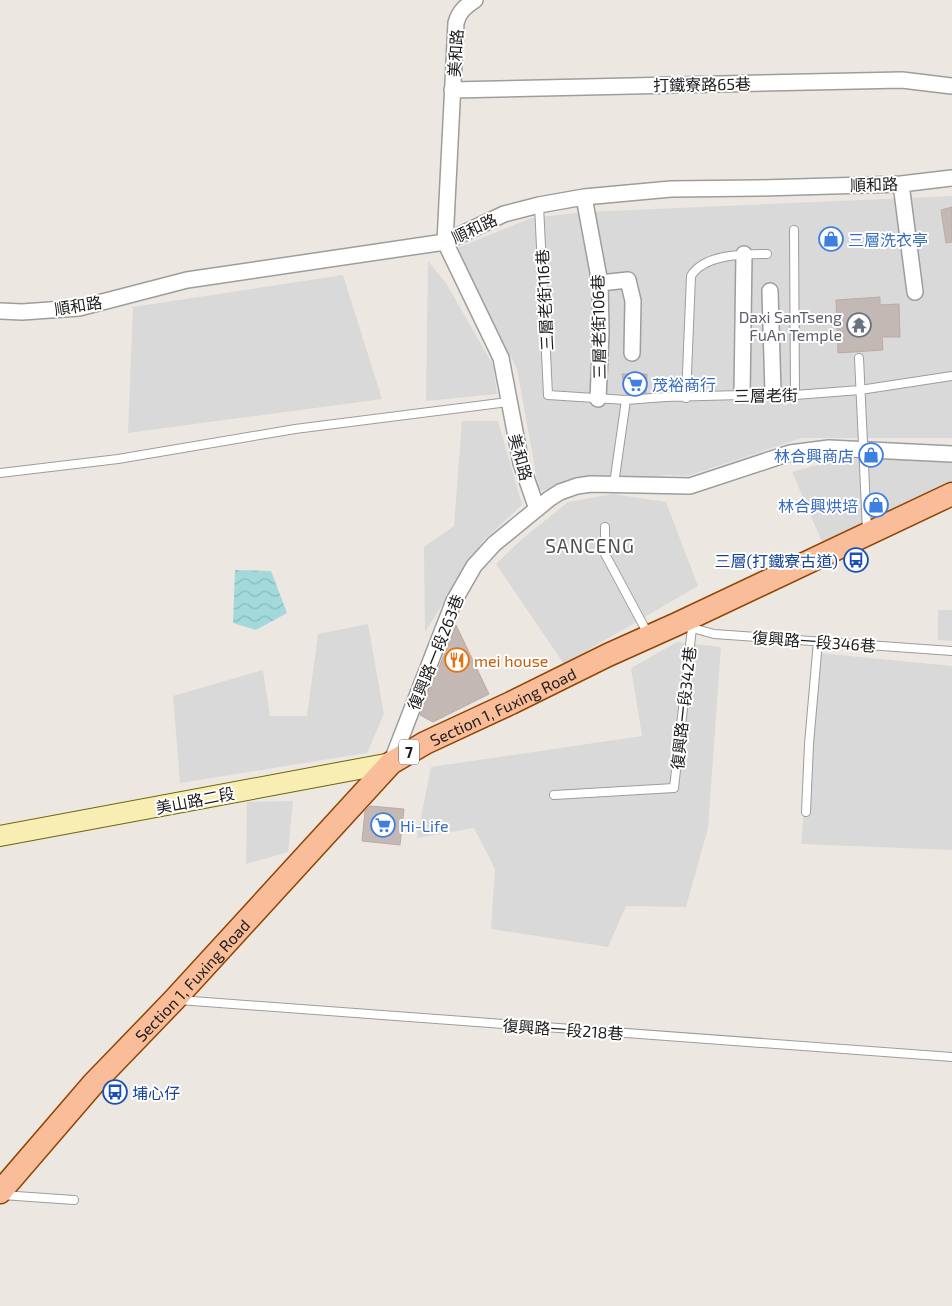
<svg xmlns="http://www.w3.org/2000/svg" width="952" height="1306" viewBox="0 0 952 1306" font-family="'Exo 2','Noto Sans TC',sans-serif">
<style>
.residential{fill:#dad9d9}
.water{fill:url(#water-waves)}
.building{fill:#c4b8b5;stroke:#beaaa4}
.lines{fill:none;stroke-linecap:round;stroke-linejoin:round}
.lane-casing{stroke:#9d9d9d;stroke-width:10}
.street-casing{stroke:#9d9d9d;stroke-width:18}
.secondary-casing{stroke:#6f6506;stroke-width:22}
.primary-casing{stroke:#914502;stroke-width:25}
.lane{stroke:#fff;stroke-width:8}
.street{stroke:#fff;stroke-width:15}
.secondary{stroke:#f8eeb4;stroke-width:20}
.primary{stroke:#fabd99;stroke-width:22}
.labels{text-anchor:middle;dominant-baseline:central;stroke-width:4;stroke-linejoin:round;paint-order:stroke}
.shield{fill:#fff;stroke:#606060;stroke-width:1}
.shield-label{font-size:15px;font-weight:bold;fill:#1c1c1c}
.street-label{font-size:16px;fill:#1c1c1c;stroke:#fff}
.shop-label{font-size:16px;fill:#366cbe;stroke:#fff;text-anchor:start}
.worship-label{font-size:16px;fill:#5b616d;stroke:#fff;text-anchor:end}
.transit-label{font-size:16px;fill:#164399;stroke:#fff;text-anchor:end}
.food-label{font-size:16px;fill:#c56008;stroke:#fff;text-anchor:start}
.quarter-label{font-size:19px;letter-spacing:1px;fill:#4f4f4f;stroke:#fff}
</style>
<defs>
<pattern id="water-waves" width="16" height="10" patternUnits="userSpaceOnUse" patternTransform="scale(1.25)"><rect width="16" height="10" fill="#a2d9db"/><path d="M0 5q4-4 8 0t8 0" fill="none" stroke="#8bbabb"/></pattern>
</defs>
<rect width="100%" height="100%" fill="#ede7e1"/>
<path class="residential" d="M952,196V438H802L688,476L666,475L539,491L517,369L455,249L531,218L586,212Z
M428,261L446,283L493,365L497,394L426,401Z
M343,275L382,399L128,433L133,307Z
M462,421H498L522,505L483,541L425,632L424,547L454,526Z
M901,458L952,461V482L822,542L792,472L836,460Z
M613,494L666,502L698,586L564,664L496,564L522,539L568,502Z
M938,610H952V641L938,640Z
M368,624L384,714L367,753L180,783L173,696L263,670L270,716H307L318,634Z
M677,642L721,647L708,828L686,907L626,906L608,947L491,929L495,869L474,828L417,838L431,767L642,736L631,668Z
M818,653L952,666V850L801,844Z
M293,801L288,852L246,864L247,802Z"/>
<path class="water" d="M235,570L271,571L287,613L256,630L233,623Z"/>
<path class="building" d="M952,207V242L946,243L941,210Z
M821,231L840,233L841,245L824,247Z
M880,297V305L899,304L900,337H882L883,350L838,353L836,300Z
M622,374H647L646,393L626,394Z
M456,625L489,694L433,722L420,715Z
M370,806L404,809L400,845L362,841L365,811Z"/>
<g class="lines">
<g class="lane-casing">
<path id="lane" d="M539,205L548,395L626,400L665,397L742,395L773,393L795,395L860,390L952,376
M794,230L795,395
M859,358L867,530
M686,398L691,276C704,254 744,254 767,254
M0,473L118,459L295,429L508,402
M614,484L626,400
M605,527V554L648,634
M689,627L714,634L952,651
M554,795L674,788L692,628
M806,812L809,744L818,641
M179,1000L952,1057
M2,1195L74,1200"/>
</g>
<g class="street-casing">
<path id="street" d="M475,0C466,6 459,11 456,23L445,242L501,358L521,463L537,509
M452,90L902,80L952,86
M901,184L915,292
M584,197L600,283L601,332L598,399
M600,283L628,280L633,301L632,353
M770,291L773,393
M0,311L22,312L79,308L187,280L445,242L504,214L539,205L584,197L671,189L759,188L901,184L952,178
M742,395L744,254
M391,763L454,601L474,566L494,544L549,499L560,492L577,486L591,484L690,486L790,453L829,448L952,454"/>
</g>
<g class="secondary-casing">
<path id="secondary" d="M0,836L391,763"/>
</g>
<g class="primary-casing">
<g id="primary">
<path id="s1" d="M0,1192L93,1084L174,1000L391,763L425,743L511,703L608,655L677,624L952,494"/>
</g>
</g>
<use href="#lane" class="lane"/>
<use href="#street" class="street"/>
<use href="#secondary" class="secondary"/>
<use href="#primary" class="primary"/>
</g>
<defs>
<g id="shop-ring" transform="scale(1.25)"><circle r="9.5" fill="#fff" stroke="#3f7fe0" stroke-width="1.5"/><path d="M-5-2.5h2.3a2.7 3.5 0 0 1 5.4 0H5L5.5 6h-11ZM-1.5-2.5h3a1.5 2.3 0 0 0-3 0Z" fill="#3f7fe0"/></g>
<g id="temple-ring" transform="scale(1.25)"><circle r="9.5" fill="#fff" stroke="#6b7280" stroke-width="1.5"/><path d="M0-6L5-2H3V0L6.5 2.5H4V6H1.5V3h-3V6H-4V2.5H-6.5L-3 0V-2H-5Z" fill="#6b7280"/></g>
<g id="supermarket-ring" transform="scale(1.25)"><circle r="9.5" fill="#fff" stroke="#3f7fe0" stroke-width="1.5"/><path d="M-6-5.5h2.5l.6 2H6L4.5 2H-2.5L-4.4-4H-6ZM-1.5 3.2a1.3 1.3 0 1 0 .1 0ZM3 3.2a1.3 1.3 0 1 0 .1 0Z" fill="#3f7fe0"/></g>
<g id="bus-ring" transform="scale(1.25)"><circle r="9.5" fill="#fff" stroke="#1a4fb4" stroke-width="1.5"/><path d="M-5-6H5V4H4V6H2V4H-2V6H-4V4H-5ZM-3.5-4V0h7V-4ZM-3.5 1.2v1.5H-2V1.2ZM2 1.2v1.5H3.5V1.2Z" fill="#1a4fb4"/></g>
<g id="restaurant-ring" transform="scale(1.25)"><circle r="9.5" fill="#fff" stroke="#e8710a" stroke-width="1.5"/><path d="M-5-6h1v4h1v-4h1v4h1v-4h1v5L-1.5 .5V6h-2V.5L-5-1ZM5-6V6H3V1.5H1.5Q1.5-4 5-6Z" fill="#e8710a"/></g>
</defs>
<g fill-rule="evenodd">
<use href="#shop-ring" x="831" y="239"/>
<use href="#temple-ring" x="859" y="325"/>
<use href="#supermarket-ring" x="635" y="384"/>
<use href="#shop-ring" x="871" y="455"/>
<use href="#shop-ring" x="876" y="505"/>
<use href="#bus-ring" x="856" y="560"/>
<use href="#restaurant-ring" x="457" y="660"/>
<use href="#supermarket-ring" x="383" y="825"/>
<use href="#bus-ring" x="115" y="1092"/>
</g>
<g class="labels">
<rect class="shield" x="399" y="739.5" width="20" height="25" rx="4"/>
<g class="shield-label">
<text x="409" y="752">7</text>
</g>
<g class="street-label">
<text transform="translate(455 53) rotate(-86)">美和路</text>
<text transform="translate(702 84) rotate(-1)">打鐵寮路65巷</text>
<text transform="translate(874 184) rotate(-2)">順和路</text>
<text transform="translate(474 228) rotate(-25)">順和路</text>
<text transform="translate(544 300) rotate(-93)">三層老街116巷</text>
<text transform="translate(78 305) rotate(-9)">順和路</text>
<text transform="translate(598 327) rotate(-91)">三層老街106巷</text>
<text transform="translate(766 395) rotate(-1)">三層老街</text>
<text transform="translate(521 457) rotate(75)">美和路</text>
<text transform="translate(814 641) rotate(4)">復興路一段346巷</text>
<text transform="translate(435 652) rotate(-68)">復興路一段263巷</text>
<text stroke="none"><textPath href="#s1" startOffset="706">Section 1, Fuxing Road</textPath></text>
<text transform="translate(683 708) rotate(-84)">復興路一段342巷</text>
<text transform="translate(195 800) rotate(-11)">美山路二段</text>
<text stroke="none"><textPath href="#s1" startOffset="286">Section 1, Fuxing Road</textPath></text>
<text transform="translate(563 1029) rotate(4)">復興路一段218巷</text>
</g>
<g class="shop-label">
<text x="848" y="239">三層洗衣亭</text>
<text x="652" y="384">茂裕商行</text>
<text x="854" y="455" text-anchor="end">林合興商店</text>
<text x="858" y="505" text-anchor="end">林合興烘培</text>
<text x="400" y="825">Hi-Life</text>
</g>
<g class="worship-label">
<text x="842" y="316">Daxi SanTseng<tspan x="842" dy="18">FuAn Temple</tspan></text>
</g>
<g class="transit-label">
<text x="838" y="560">三層(打鐵寮古道)</text>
<text x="132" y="1092" text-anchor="start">埔心仔</text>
</g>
<g class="food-label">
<text x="474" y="660">mei house</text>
</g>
<g class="quarter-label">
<text x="590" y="545">SANCENG</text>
</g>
</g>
</svg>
